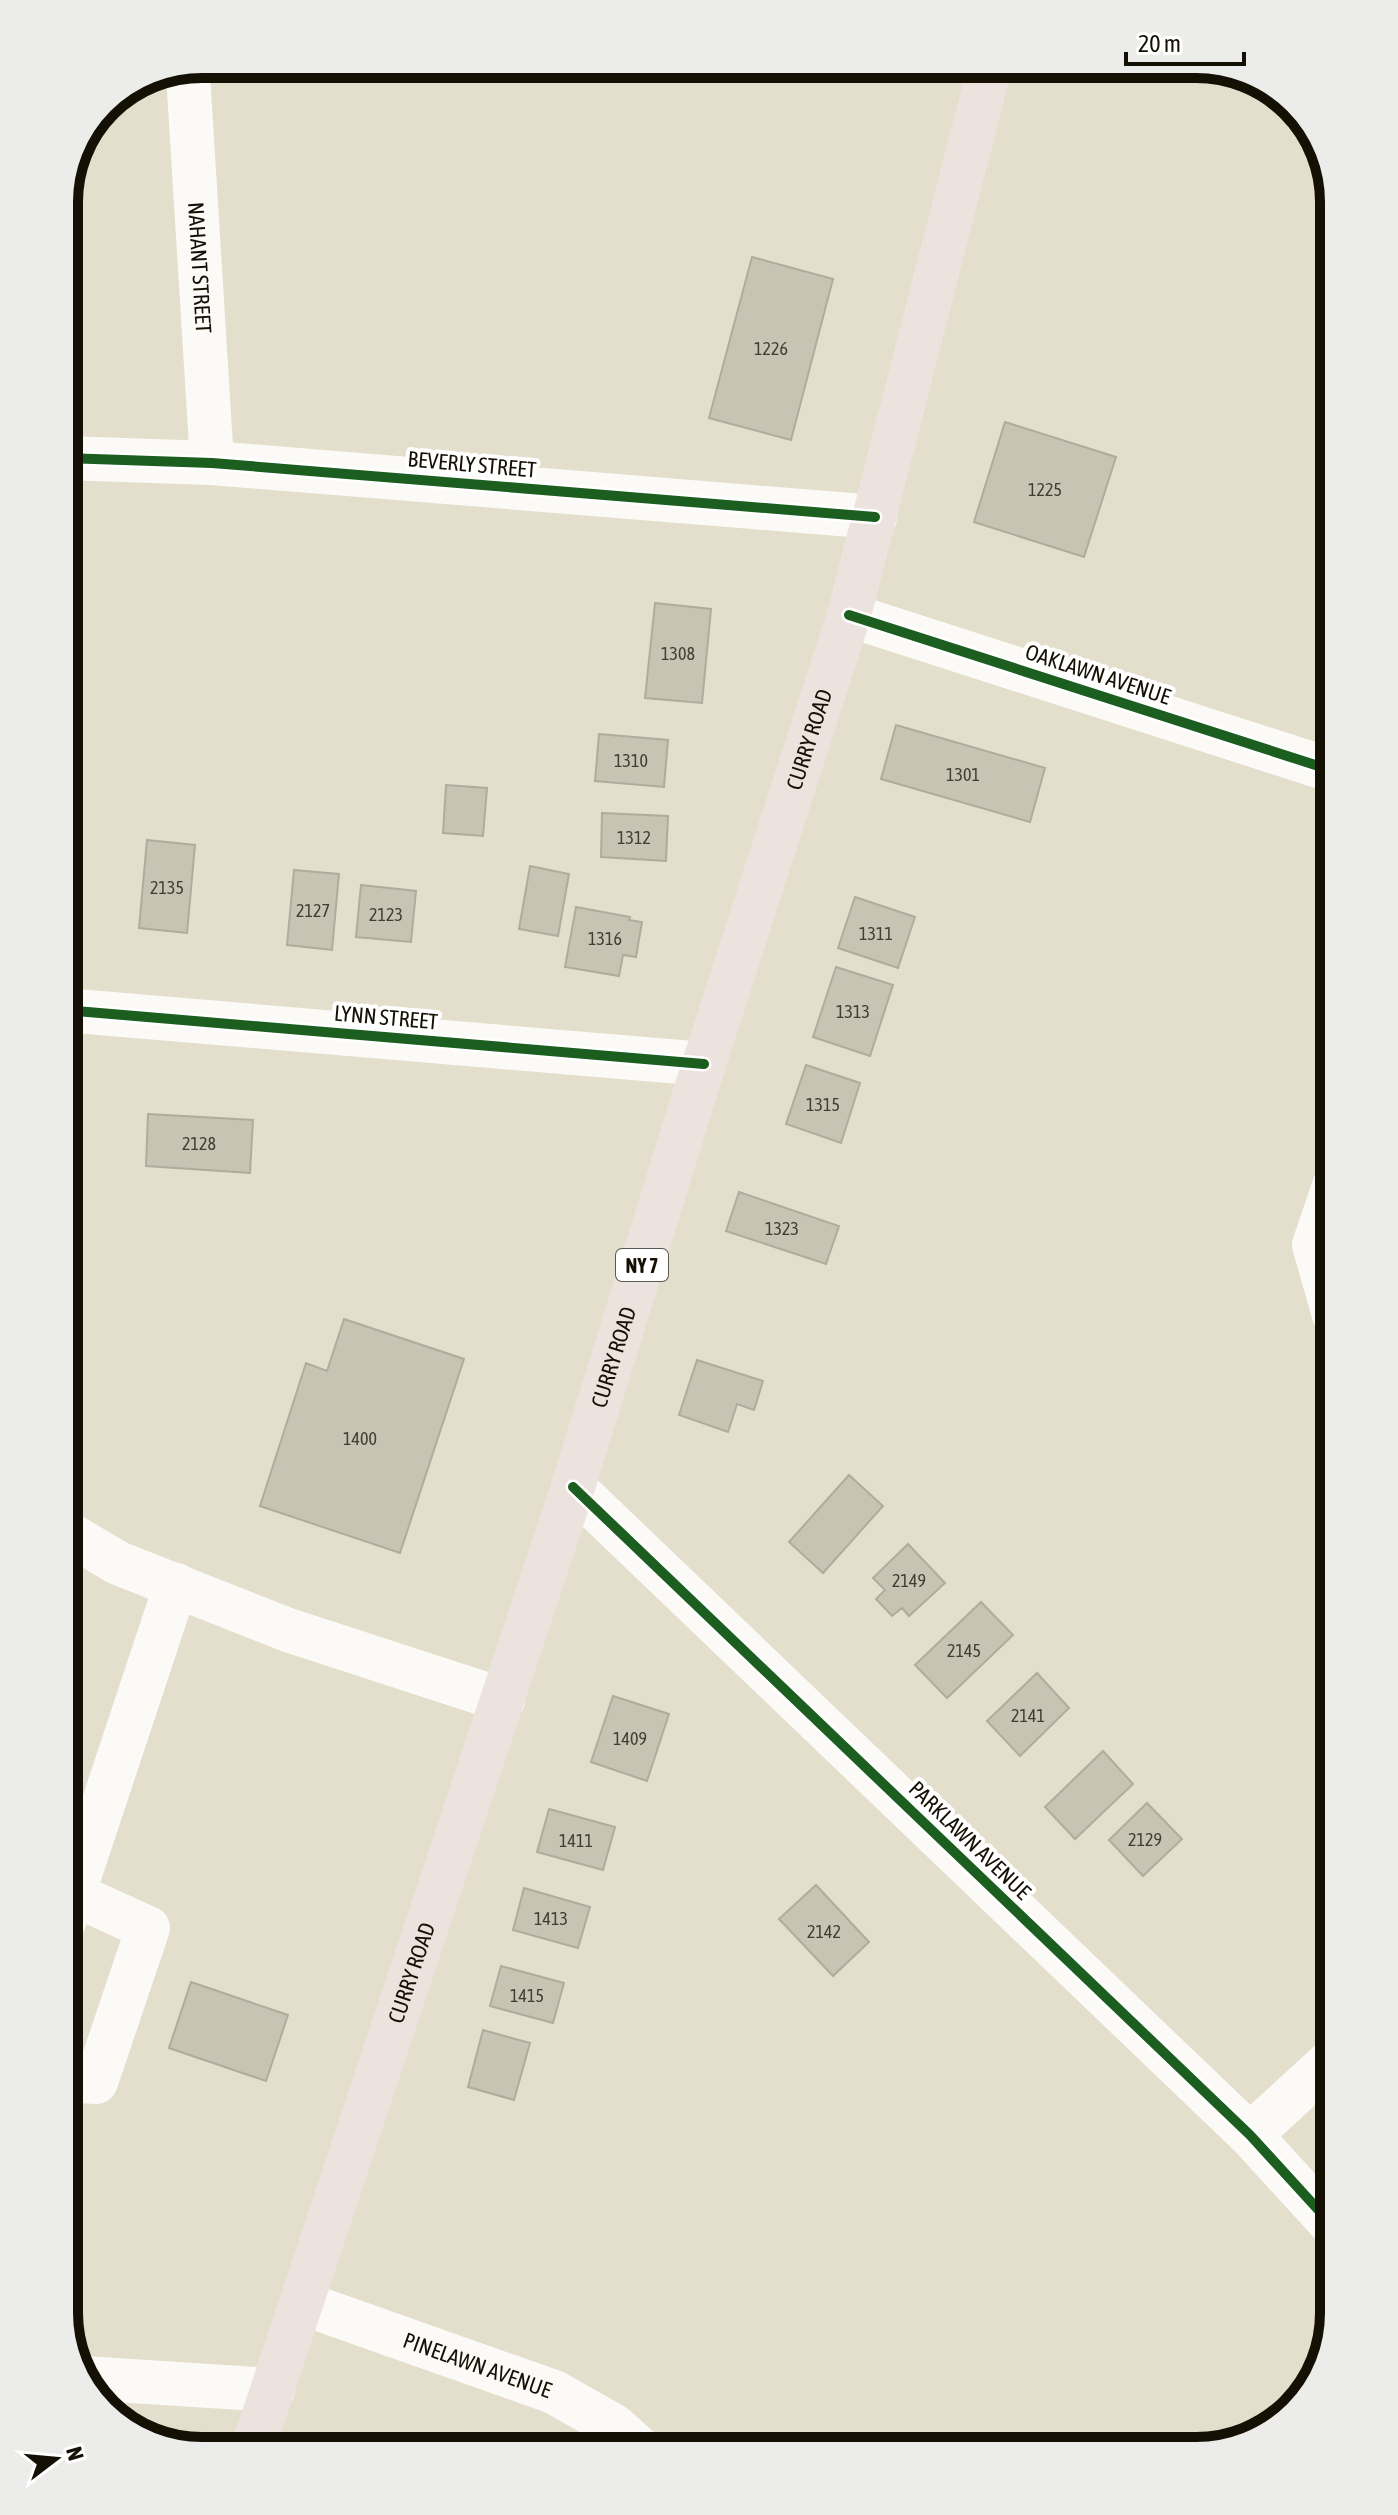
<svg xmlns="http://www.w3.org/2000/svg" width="1398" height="2515" viewBox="0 0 1398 2515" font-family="'Asap Condensed',sans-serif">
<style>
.building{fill:#c7c4b4;stroke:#b0ac9d;stroke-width:2}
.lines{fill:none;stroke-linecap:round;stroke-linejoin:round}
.minor{stroke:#fbfaf7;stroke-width:44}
.major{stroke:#ece3df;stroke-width:44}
.cycleway-casing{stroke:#fff;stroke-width:15}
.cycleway{stroke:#1b5e20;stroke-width:10}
.labels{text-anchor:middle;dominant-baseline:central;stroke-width:8;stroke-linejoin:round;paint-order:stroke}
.number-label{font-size:18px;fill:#413d30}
.shield{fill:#fff;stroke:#5a584f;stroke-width:2}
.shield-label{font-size:20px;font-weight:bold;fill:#141004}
.street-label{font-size:22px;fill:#141004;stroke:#fff}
.rim{fill:none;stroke:#141004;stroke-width:10}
</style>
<rect width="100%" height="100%" fill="#e4dfcc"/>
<path class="building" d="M752,257L833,279L791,440L709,418Z
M1005,422L1116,457L1084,557L974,522Z
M655,603L711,609L702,703L645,698Z
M896,725L1045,768L1030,822L881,779Z
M599,734L668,740L664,787L595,781Z
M446,785L487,788L483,836L443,833Z
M602,813L668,816L666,861L601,857Z
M147,840L195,845L187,933L139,928Z
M530,866L569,874L558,936L519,929Z
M294,870L339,874L332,950L287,945Z
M361,885L416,891L411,942L356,937Z
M855,897L915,917L898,968L838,948Z
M576,907L630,917L629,920L642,922L636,957L623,955L619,976L565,967Z
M836,967L893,985L870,1056L813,1037Z
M806,1065L860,1083L841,1143L786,1124Z
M148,1114L253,1120L250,1173L146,1166Z
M739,1192L839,1226L826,1264L726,1231Z
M344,1319L464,1359L400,1553L260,1506L306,1363L327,1371Z
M697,1360L763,1381L754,1410L737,1404L728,1432L679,1415Z
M849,1475L883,1506L823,1573L789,1542Z
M908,1544L945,1583L909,1616L902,1608L892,1616L876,1599L885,1590L873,1578Z
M981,1602L1013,1635L947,1698L915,1665Z
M1037,1673L1069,1708L1020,1756L987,1721Z
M613,1696L669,1714L647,1781L591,1762Z
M1103,1751L1133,1784L1075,1839L1045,1807Z
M1147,1803L1182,1839L1143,1876L1109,1840Z
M549,1809L615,1827L603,1870L537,1852Z
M816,1885L869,1942L833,1976L779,1919Z
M524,1888L590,1907L578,1948L513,1930Z
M501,1966L564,1983L553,2023L490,2006Z
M191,1982L288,2015L266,2081L169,2048Z
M483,2030L530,2043L514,2100L468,2087Z"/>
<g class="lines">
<g class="minor">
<path id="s1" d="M188,74L212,463"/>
<path d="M64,458L212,463L875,517"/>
<path d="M849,615L1334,771"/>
<path d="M64,1010L704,1064"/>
<path d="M1334,1315L1314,1245L1334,1186"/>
<path d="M573,1487L1250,2135L1334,2227"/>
<path d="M64,1531L118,1563L288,1630L503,1700"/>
<path d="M64,1922L176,1585"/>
<path d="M64,2080L96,2082L148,1928L73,1894"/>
<path d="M1250,2135L1334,2058"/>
<path id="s2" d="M302,2303L554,2392L614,2426L642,2451"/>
<path d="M84,2378L273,2390"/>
</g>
<path class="major" id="s3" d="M252,2451L573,1487L704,1064L849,615L990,66"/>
<g class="cycleway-casing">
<path id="cycleway" d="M64,458L212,463L875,517
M849,615L1334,771
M64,1010L704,1064
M573,1487L1250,2135L1334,2227"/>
</g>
<use href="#cycleway" class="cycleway"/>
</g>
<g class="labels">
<g class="number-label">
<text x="771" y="348">1226</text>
<text x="1045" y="489">1225</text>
<text x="678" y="653">1308</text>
<text x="631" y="760">1310</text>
<text x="963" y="774">1301</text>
<text x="634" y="837">1312</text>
<text x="167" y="887">2135</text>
<text x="313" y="910">2127</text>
<text x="386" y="914">2123</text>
<text x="876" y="933">1311</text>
<text x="605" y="938">1316</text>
<text x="853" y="1011">1313</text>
<text x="823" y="1104">1315</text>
<text x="199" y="1143">2128</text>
<text x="782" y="1228">1323</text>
<text x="360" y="1438">1400</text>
<text x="909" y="1580">2149</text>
<text x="964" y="1650">2145</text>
<text x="1028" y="1715">2141</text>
<text x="630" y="1738">1409</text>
<text x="1145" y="1839">2129</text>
<text x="576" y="1840">1411</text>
<text x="551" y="1918">1413</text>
<text x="824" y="1931">2142</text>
<text x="527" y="1995">1415</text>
</g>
<rect class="shield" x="616" y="1249" width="52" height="32" rx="6"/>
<g class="shield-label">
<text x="642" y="1265">NY 7</text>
</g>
<g class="street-label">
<text stroke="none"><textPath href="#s1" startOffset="194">NAHANT STREET</textPath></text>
<text transform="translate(472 464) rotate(5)">BEVERLY STREET</text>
<text transform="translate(1098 674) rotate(18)">OAKLAWN AVENUE</text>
<text stroke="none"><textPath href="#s3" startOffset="1800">CURRY ROAD</textPath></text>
<text transform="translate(386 1017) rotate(5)">LYNN STREET</text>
<text stroke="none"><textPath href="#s3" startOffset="1152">CURRY ROAD</textPath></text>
<text transform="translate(970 1840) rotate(44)">PARKLAWN AVENUE</text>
<text stroke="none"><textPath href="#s3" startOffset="504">CURRY ROAD</textPath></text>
<text stroke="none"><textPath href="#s2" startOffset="186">PINELAWN AVENUE</textPath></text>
</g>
</g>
<path d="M0 0H1398V2515H0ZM202 78H1196A124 124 0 0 1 1320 202V2313A124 124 0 0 1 1196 2437H202A124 124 0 0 1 78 2313V202A124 124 0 0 1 202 78Z" fill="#ececeb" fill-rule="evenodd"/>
<path class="rim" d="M202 78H1196A124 124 0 0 1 1320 202V2313A124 124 0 0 1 1196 2437H202A124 124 0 0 1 78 2313V202A124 124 0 0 1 202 78Z"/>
<g transform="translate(56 2459) rotate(74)" stroke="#ffffff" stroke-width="6" paint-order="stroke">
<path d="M0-6L14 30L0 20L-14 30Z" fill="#141004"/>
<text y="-12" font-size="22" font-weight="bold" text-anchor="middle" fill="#141004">N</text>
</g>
<path d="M1126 52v12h118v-12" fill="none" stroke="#141004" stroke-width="4"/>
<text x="1138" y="52" font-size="24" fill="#141004" stroke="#ffffff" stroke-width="6" paint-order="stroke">20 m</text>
</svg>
